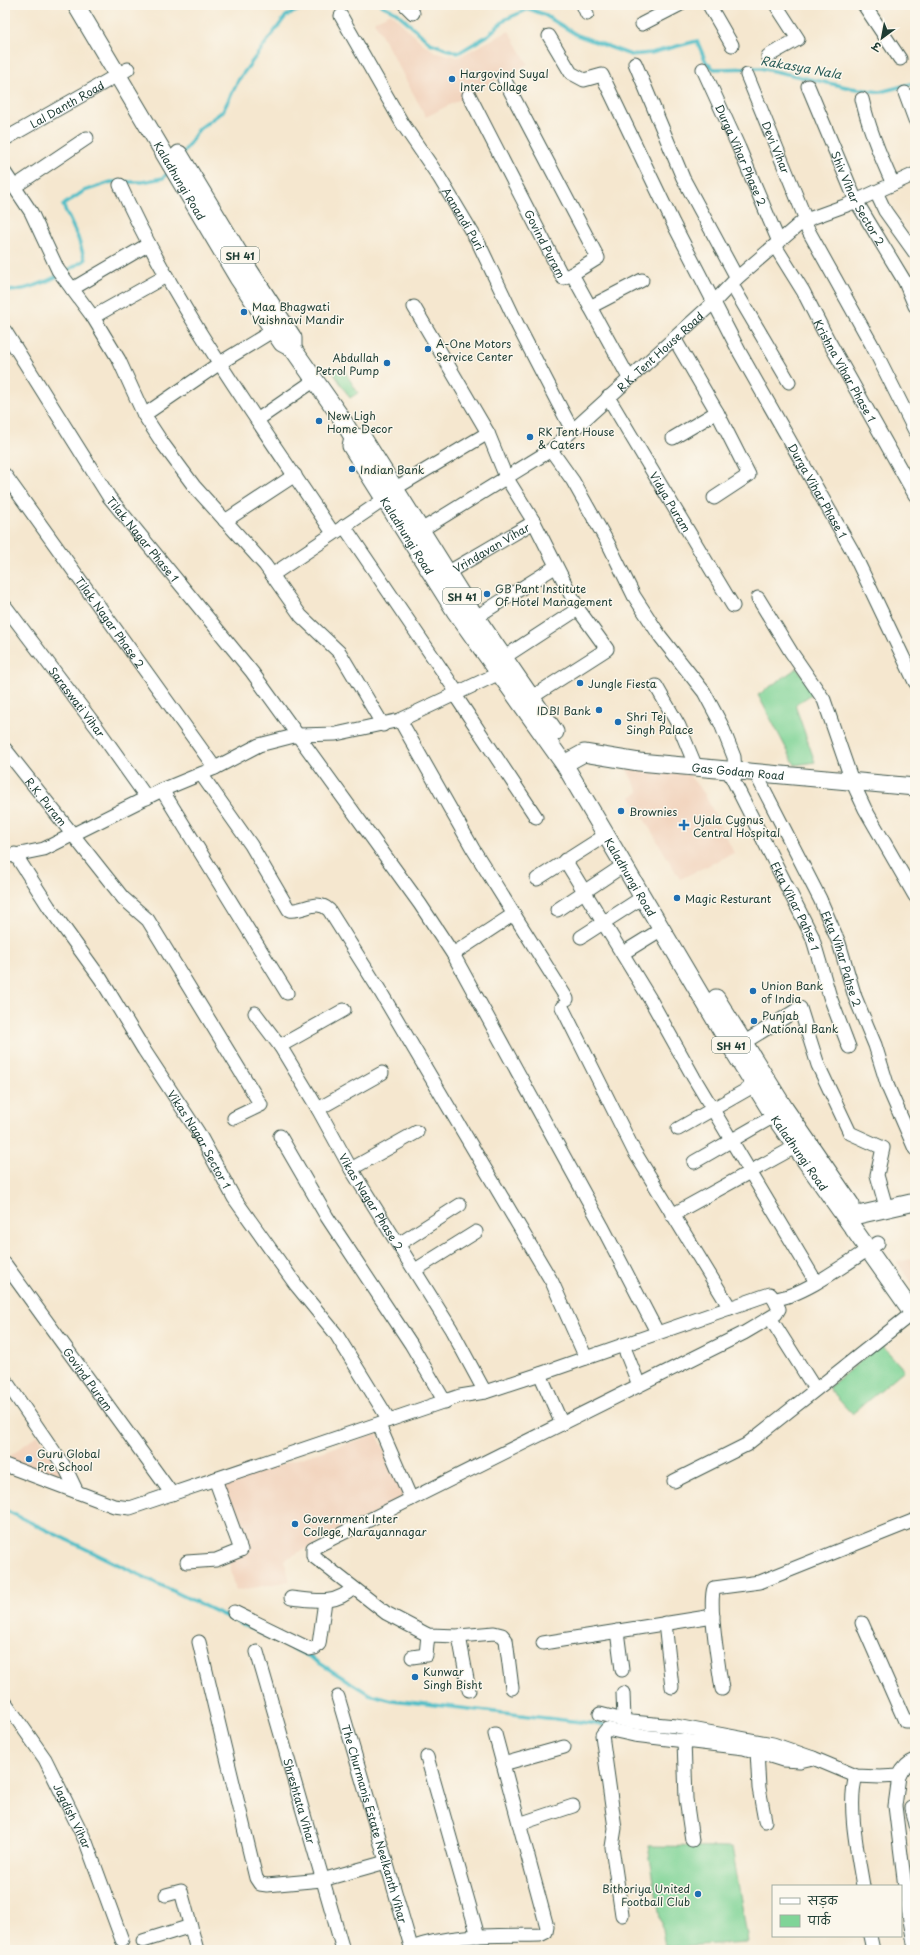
<svg xmlns="http://www.w3.org/2000/svg" width="920" height="1955" viewBox="0 0 920 1955" font-family="'Playpen Sans','Playpen Sans Deva',sans-serif">
<style>
.built{fill:#f2d4be}
.green{fill:#80d497;stroke:#508866}
.lines{fill:none;stroke-linecap:round;stroke-linejoin:round}
.stream{stroke:#50bec7;stroke-width:3.5}
.minor-casing{stroke:#3f564b;stroke-width:15}
.major-casing{stroke:#3f564b;stroke-width:19}
.minor{stroke:#fff;stroke-width:13}
.major{stroke:#fff;stroke-width:17}
.poi-dot{fill:#1f6fb2;stroke:#fbf7ec;stroke-width:1.5}
.labels{text-anchor:middle;dominant-baseline:central;stroke-width:3;stroke-linejoin:round;paint-order:stroke}
.shield{fill:#fbf7ec;stroke:#61756b;stroke-width:1}
.shield-label{font-size:10px;font-weight:bold;fill:#1f3d34}
.poi-label{font-size:11px;fill:#1f3d34;stroke:#fbf7ec;text-anchor:start}
.street-label{font-size:11px;fill:#1f3d34;stroke:#fbf7ec}
.water-label{font-size:12px;font-style:italic;fill:#2b5d59;stroke:#fbf7ec}
</style>
<rect width="100%" height="100%" fill="#fbf7ec"/>
<filter id="ink" filterUnits="userSpaceOnUse"><feTurbulence type="fractalNoise" baseFrequency=".025" numOctaves="2"/><feDisplacementMap in="SourceGraphic" scale="8" xChannelSelector="R" yChannelSelector="G"/><feConvolveMatrix kernelMatrix="1 2 1 2 8 2 1 2 1" color-interpolation-filters="sRGB"/></filter>
<filter id="wash" filterUnits="userSpaceOnUse"><feTurbulence type="fractalNoise" baseFrequency=".012" numOctaves="4" result="noise"/><feDisplacementMap in="SourceGraphic" scale="16" xChannelSelector="R" yChannelSelector="G"/><feGaussianBlur stdDeviation="0.9" result="paint"/><feColorMatrix in="noise" values="0 0 0 0 0 0 0 0 0 0 0 0 0 0 0 0 0 1.4 0 .05"/><feComposite in="paint" operator="in"/></filter>
<g filter="url(#wash)">
<rect width="100%" height="100%" fill="#f5e7cf"/>
<path class="built" d="M391,13L423,44L436,52L458,57L509,31L528,64L426,117L374,21Z
M625,766L688,774L704,793L734,853L680,879L631,797L639,792Z
M915,1258V1289L897,1262Z
M377,1434L406,1497L284,1560L290,1581L236,1591L228,1557L244,1550L222,1483Z
M38,1435L70,1484L5,1460Z"/>
<path class="green" d="M342,367L358,393L350,398L333,372Z
M797,668L815,692L795,705L815,762L795,765L758,695Z
M881,1344L904,1370L852,1414L828,1388Z
M648,1846L732,1847L748,1942L665,1947Z"/>
<g class="lines">
<path class="stream" d="M381,5L396,12L430,43L458,53L487,36L506,19L529,9L543,14L577,35L631,55L651,53L697,41L706,62L714,69L760,68L851,88L880,92L915,83
M183,153L199,129L223,111L239,79L286,16L309,5
M5,291C34,291 61,275 85,260L78,238L63,205L84,191L111,182H142L163,178L169,172
M5,1510L308,1656L369,1694L392,1700L606,1725"/>
</g>
</g>
<g filter="url(#ink)">
<g class="lines">
<g class="minor-casing">
<g id="minor">
<path d="M405,5L413,13"/>
<path d="M583,5L587,14"/>
<path d="M709,5L732,45"/>
<path d="M864,5L900,59"/>
<path id="s1" d="M341,16L402,123L439,177L479,244L518,326L572,430"/>
<path d="M642,24L679,5"/>
<path id="s2" d="M549,36L571,73L584,80L602,75L673,223L740,353L853,552L915,682"/>
<path d="M768,56L798,39L776,5"/>
<path d="M635,63L683,178L737,278"/>
<path id="s3" d="M703,69L739,148L779,242"/>
<path id="s4" d="M747,75L806,220"/>
<path d="M504,79L598,258L572,274"/>
<path id="s5" d="M808,86L856,201L905,282L915,306"/>
<path d="M905,93L915,120"/>
<path id="s6" d="M469,95L563,278L572,274L629,378"/>
<path d="M862,99C869,129 880,156 893,184"/>
<path id="s7" d="M5,139L128,69"/>
<path d="M5,173L31,212L58,270L93,317L119,360L144,415L163,444L194,486L265,565L301,616L340,653L383,725"/>
<path d="M120,185C176,309 258,420 333,533"/>
<path d="M14,187L87,138"/>
<path d="M876,192L885,211L915,253"/>
<path d="M803,221L872,345L915,431"/>
<path id="s8" d="M775,246L803,291L827,338L915,495"/>
<path d="M732,285L789,382"/>
<path d="M72,289L149,244"/>
<path d="M414,307L488,433L506,477L534,522L578,609L607,649L532,697"/>
<path d="M590,307L642,280"/>
<path d="M93,317L166,276"/>
<path id="s9" d="M5,331L109,497L252,672L420,904L453,954L602,1226L657,1332"/>
<path d="M674,338L717,412L749,475L714,498"/>
<path id="s10" d="M608,397L733,606"/>
<path d="M144,415L220,363L274,330"/>
<path d="M257,420L315,380"/>
<path d="M673,438L717,412"/>
<path d="M551,450L573,481L609,545L634,596L660,636L704,692L721,724L734,757L735,771"/>
<path id="s11" d="M5,475L215,768"/>
<path d="M394,489L488,433"/>
<path d="M225,521L295,475"/>
<path d="M344,526L458,694"/>
<path id="s12" d="M413,535L551,450L714,302L737,278L803,221L847,205L915,174"/>
<path id="s13" d="M447,573L534,522"/>
<path d="M272,575L385,499"/>
<path d="M758,598L791,652L824,700L852,781L865,809L915,896"/>
<path id="s14" d="M5,606L98,729L147,798"/>
<path d="M476,617L555,567"/>
<path d="M503,658L578,609"/>
<path d="M656,686L679,726L696,767"/>
<path d="M455,695L536,817"/>
<path d="M400,720L473,849L567,999"/>
<path id="s15" d="M5,749L123,898L148,920L261,1105L234,1118"/>
<path id="s16" d="M728,770L812,936L830,997L849,1047"/>
<path d="M201,774L251,845L289,910C304,912 316,898 329,910L380,991L552,1282L586,1358"/>
<path id="s17" d="M756,774L820,899L839,943L855,997L875,1045L888,1087L915,1149"/>
<path d="M162,790L287,993"/>
<path id="s18" d="M15,854L49,907L101,979L144,1050L198,1132L234,1198L296,1285L336,1334L389,1420"/>
<path d="M5,857L44,849L162,790L215,768L259,745L298,735L336,734L400,720L506,670"/>
<path d="M565,860L650,999L694,1078L816,1282"/>
<path d="M537,879L606,835"/>
<path d="M557,910L624,865"/>
<path d="M581,937L643,897"/>
<path d="M623,953L662,929"/>
<path d="M453,954L514,914"/>
<path d="M562,1007L634,1151L730,1308"/>
<path id="s19" d="M255,1013L280,1046L318,1109L351,1169L451,1329L485,1392"/>
<path d="M743,1043L800,1008L818,1065L850,1133L883,1148L877,1175L886,1207"/>
<path d="M280,1046L344,1010"/>
<path d="M318,1109L382,1073"/>
<path d="M678,1129L755,1085"/>
<path d="M280,1136L327,1217L411,1344L445,1402"/>
<path d="M694,1162L774,1116"/>
<path d="M351,1169L417,1132"/>
<path d="M672,1215L795,1147"/>
<path d="M399,1244L460,1205"/>
<path id="s20" d="M5,1264L172,1494"/>
<path d="M415,1270L476,1232"/>
<path d="M774,1324L815,1389"/>
<path d="M623,1345L639,1385"/>
<path d="M540,1374L562,1424"/>
<path d="M5,1380L66,1469L77,1492"/>
<path d="M379,1425L411,1499"/>
<path d="M5,1465L114,1506L130,1508L460,1396L485,1392L540,1374L764,1296L770,1294L774,1299C803,1297 852,1259 878,1243"/>
<path d="M674,1481L746,1445L915,1311"/>
<path d="M187,1562L216,1560L241,1550L215,1479"/>
<path d="M291,1598C314,1600 335,1606 353,1588"/>
<path d="M234,1612L310,1649L315,1648L319,1644L325,1601"/>
<path d="M665,1623L672,1687"/>
<path d="M862,1623L905,1721H915"/>
<path d="M617,1631L622,1670"/>
<path d="M459,1636L469,1690"/>
<path d="M199,1642L256,1878L260,1884L267,1885L322,1880L386,1862"/>
<path d="M543,1643L713,1616"/>
<path id="s21" d="M257,1652L343,1950"/>
<path d="M412,1657L426,1655L428,1635"/>
<path d="M512,1688L506,1640L502,1635L494,1633L459,1636L428,1635L386,1613L313,1556V1548L744,1333L776,1314L779,1309L774,1299"/>
<path d="M722,1689C719,1669 708,1604 714,1588L760,1582L915,1520"/>
<path d="M623,1693L624,1720"/>
<path id="s22" d="M338,1697L412,1950"/>
<path id="s23" d="M5,1702L45,1759L86,1842L122,1940"/>
<path d="M600,1714L632,1722L676,1726L773,1744L813,1758"/>
<path d="M684,1740L686,1799L692,1840"/>
<path d="M757,1751L759,1788L765,1821"/>
<path d="M427,1757L478,1936"/>
<path d="M503,1764L564,1747"/>
<path d="M856,1776C847,1805 858,1855 863,1886"/>
<path d="M899,1776L895,1806L907,1903L915,1949"/>
<path d="M911,1808L915,1825"/>
<path d="M519,1824L573,1806"/>
<path d="M166,1895L181,1891L197,1950"/>
<path d="M622,1915L612,1847L615,1828L602,1735L607,1729L634,1735L744,1748L783,1760L800,1761L813,1758L856,1776L880,1777L899,1776C903,1768 907,1763 915,1760"/>
<path d="M870,1936L873,1950"/>
<path d="M143,1941L191,1926"/>
<path d="M411,1948C452,1933 498,1936 540,1935L546,1932L547,1927L495,1734"/>
</g>
</g>
<g class="major-casing">
<g id="major">
<path id="s24" d="M76,5L238,278L282,343L293,349L340,416L353,437L351,446L455,611L564,764L736,1055L774,1116L915,1316"/>
<path d="M179,154L249,270L293,338V349"/>
<path d="M353,437L363,438L471,610L555,732"/>
<path id="s25" d="M564,764L584,753L639,762L915,787"/>
<path d="M716,998L785,1109L851,1205"/>
<path d="M848,1220L858,1215L915,1202"/>
</g>
</g>
<use href="#minor" class="minor"/>
<use href="#major" class="major"/>
</g>
</g>
<g class="poi-dot">
<circle cx="452" cy="79" r="4"/>
<circle cx="244" cy="312" r="4"/>
<circle cx="428" cy="349" r="4"/>
<circle cx="387" cy="363" r="4"/>
<circle cx="319" cy="421" r="4"/>
<circle cx="530" cy="437" r="4"/>
<circle cx="352" cy="469" r="4"/>
<circle cx="487" cy="594" r="4"/>
<circle cx="580" cy="683" r="4"/>
<circle cx="599" cy="710" r="4"/>
<circle cx="618" cy="722" r="4"/>
<circle cx="621" cy="811" r="4"/>
<path d="M682 819h4v4h4v4h-4v4h-4v-4h-4v-4h4z"/>
<circle cx="677" cy="898" r="4"/>
<circle cx="753" cy="991" r="4"/>
<circle cx="754" cy="1021" r="4"/>
<circle cx="29" cy="1459" r="4"/>
<circle cx="295" cy="1524" r="4"/>
<circle cx="415" cy="1677" r="4"/>
<circle cx="698" cy="1894" r="4"/>
</g>
<g class="labels">
<g class="shield">
<rect x="221" y="247" width="38" height="16" rx="3"/>
<rect x="443" y="588" width="38" height="16" rx="3"/>
<rect x="712" y="1037" width="38" height="16" rx="3"/>
</g>
<g class="shield-label">
<text x="240" y="255">SH 41</text>
<text x="462" y="596">SH 41</text>
<text x="731" y="1045">SH 41</text>
</g>
<g class="poi-label">
<text x="460" y="73">Hargovind Suyal<tspan x="460" dy="13">Inter Collage</tspan></text>
<text x="252" y="306">Maa Bhagwati<tspan x="252" dy="13">Vaishnavi Mandir</tspan></text>
<text x="436" y="343">A-One Motors<tspan x="436" dy="13">Service Center</tspan></text>
<text x="379" y="357" text-anchor="end">Abdullah<tspan x="379" dy="13">Petrol Pump</tspan></text>
<text x="327" y="415">New Ligh<tspan x="327" dy="13">Home Decor</tspan></text>
<text x="538" y="431">RK Tent House<tspan x="538" dy="13">&amp; Caters</tspan></text>
<text x="360" y="469">Indian Bank</text>
<text x="495" y="588">GB Pant Institute<tspan x="495" dy="13">Of Hotel Management</tspan></text>
<text x="588" y="683">Jungle Fiesta</text>
<text x="591" y="710" text-anchor="end">IDBI Bank</text>
<text x="626" y="716">Shri Tej<tspan x="626" dy="13">Singh Palace</tspan></text>
<text x="629" y="811">Brownies</text>
<text x="693" y="819">Ujala Cygnus<tspan x="693" dy="13">Central Hospital</tspan></text>
<text x="685" y="898">Magic Resturant</text>
<text x="761" y="985">Union Bank<tspan x="761" dy="13">of India</tspan></text>
<text x="762" y="1015">Punjab<tspan x="762" dy="13">National Bank</tspan></text>
<text x="37" y="1453">Guru Global<tspan x="37" dy="13">Pre School</tspan></text>
<text x="303" y="1518">Government Inter<tspan x="303" dy="13">College, Narayannagar</tspan></text>
<text x="423" y="1671">Kunwar<tspan x="423" dy="13">Singh Bisht</tspan></text>
<text x="690" y="1888" text-anchor="end">Bithoriya United<tspan x="690" dy="13">Football Club</tspan></text>
</g>
<g class="street-label">
<text stroke="none"><textPath href="#s7" startOffset="71">Lal Danth Road</textPath></text>
<text stroke="none"><textPath href="#s4" startOffset="78">Devi Vihar</textPath></text>
<text stroke="none"><textPath href="#s3" startOffset="94">Durga Vihar Phase 2</textPath></text>
<text stroke="none"><textPath href="#s24" startOffset="204">Kaladhungi Road</textPath></text>
<text stroke="none"><textPath href="#s5" startOffset="123">Shiv Vihar Sector 2</textPath></text>
<text stroke="none"><textPath href="#s1" startOffset="237">Aanandi Puri</textPath></text>
<text stroke="none"><textPath href="#s6" startOffset="167">Govind Puram</textPath></text>
<text stroke="none"><textPath href="#s12" startOffset="309">R.K. Tent House Road</textPath></text>
<text stroke="none"><textPath href="#s8" startOffset="143">Krishna Vihar Phase 1</textPath></text>
<text stroke="none"><textPath href="#s2" startOffset="545">Durga Vihar Phase 1</textPath></text>
<text stroke="none"><textPath href="#s10" startOffset="122">Vidya Puram</textPath></text>
<text stroke="none"><textPath href="#s24" startOffset="630">Kaladhungi Road</textPath></text>
<text stroke="none"><textPath href="#s9" startOffset="250">Tilak Nagar Phase 1</textPath></text>
<text stroke="none"><textPath href="#s13" startOffset="51">Vrindavan Vihar</textPath></text>
<text stroke="none"><textPath href="#s11" startOffset="181">Tilak Nagar Phase 2</textPath></text>
<text stroke="none"><textPath href="#s14" startOffset="120">Saraswati Vihar</textPath></text>
<text stroke="none"><textPath href="#s25" startOffset="178">Gas Godam Road</textPath></text>
<text stroke="none"><textPath href="#s15" startOffset="67">R.K. Puram</textPath></text>
<text stroke="none"><textPath href="#s24" startOffset="1038">Kaladhungi Road</textPath></text>
<text stroke="none"><textPath href="#s16" startOffset="152">Ekta Vihar Pahse 1</textPath></text>
<text stroke="none"><textPath href="#s17" startOffset="204">Ekta Vihar Pahse 2</textPath></text>
<text stroke="none"><textPath href="#s18" startOffset="340">Vikas Nagar Sector 1</textPath></text>
<text stroke="none"><textPath href="#s24" startOffset="1362">Kaladhungi Road</textPath></text>
<text stroke="none"><textPath href="#s19" startOffset="222">Vikas Nagar Phase 2</textPath></text>
<text stroke="none"><textPath href="#s20" startOffset="142">Govind Puram</textPath></text>
<text stroke="none"><textPath href="#s21" startOffset="155">Shreshtata Vihar</textPath></text>
<text stroke="none"><textPath href="#s23" startOffset="133">Jagdish Vihar</textPath></text>
<text stroke="none"><textPath href="#s22" startOffset="132">The Churmanis Estate Neelkanth Vihar</textPath></text>
</g>
<g class="water-label">
<text transform="translate(801 67) rotate(10)">Rakasya Nala</text>
</g>
</g>
<rect width="920" height="1955" fill="none" stroke="#fbf7ec" stroke-width="20"/>
<rect x="772" y="1885" width="130" height="52" fill="#fbf7ec" stroke="#a3ada2"/>
<rect x="780" y="1898" width="20" height="6" fill="#ffffff" stroke="#a3ada2"/>
<text x="808" y="1905" font-size="12" fill="#1f3d34">सड़क</text>
<rect x="780" y="1915" width="20" height="12" fill="#80d497" stroke="#a3ada2"/>
<text x="808" y="1925" font-size="12" fill="#1f3d34">पार्क</text>
<g transform="translate(882 38) rotate(212)" stroke="#fbf7ec" stroke-width="3" paint-order="stroke">
<path d="M0-3L7 15L0 10L-7 15Z" fill="#1f3d34"/>
<text y="-6" font-size="11" font-weight="bold" text-anchor="middle" fill="#1f3d34">उ</text>
</g>
</svg>
